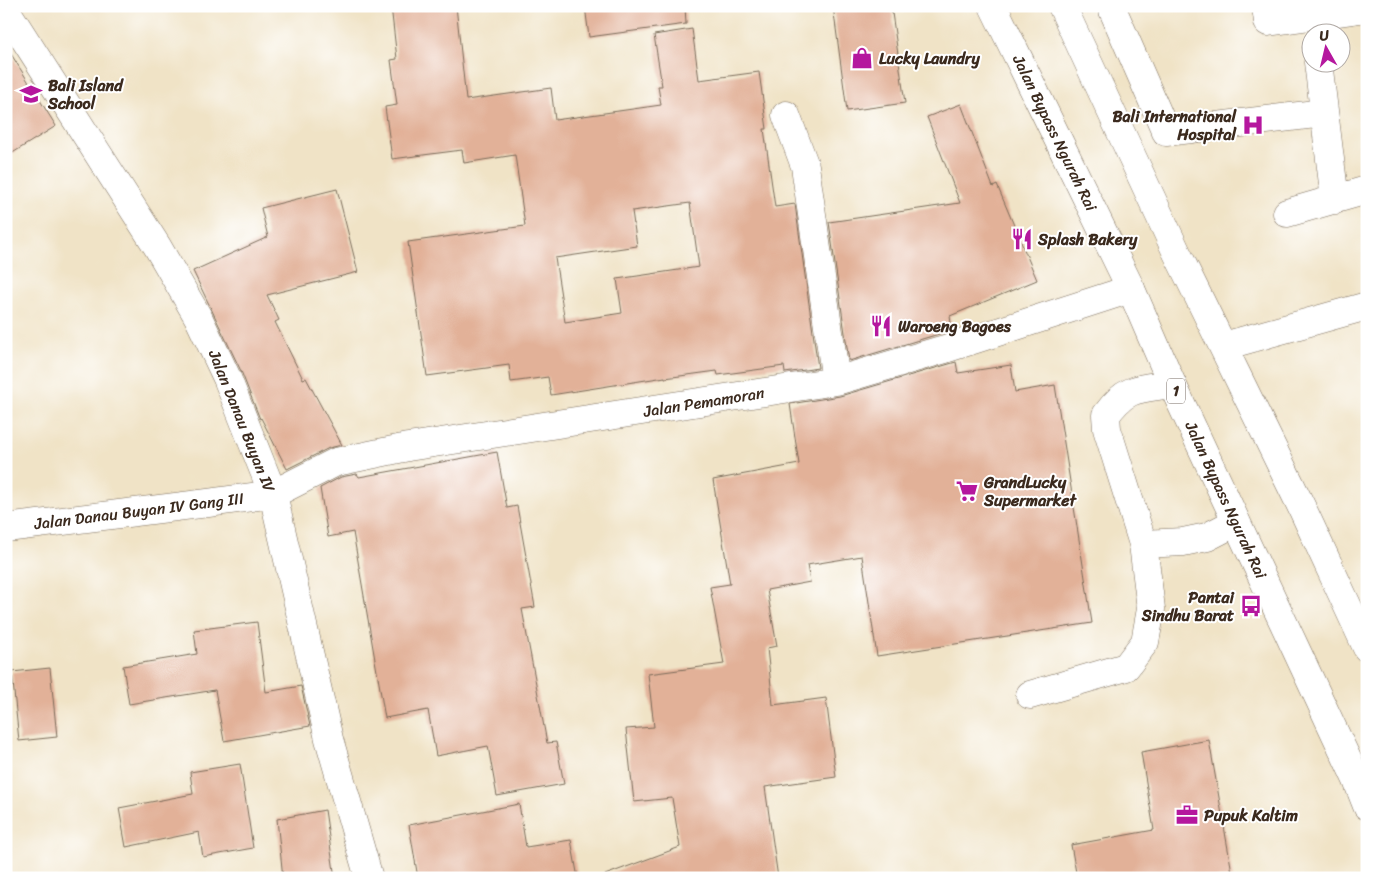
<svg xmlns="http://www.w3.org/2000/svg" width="1373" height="884" viewBox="0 0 1373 884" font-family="Sriracha,sans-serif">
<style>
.building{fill:#e2b198;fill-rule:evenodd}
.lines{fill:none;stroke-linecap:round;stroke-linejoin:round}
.minor-casing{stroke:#7a6b59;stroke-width:29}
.highway-casing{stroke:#7a6b59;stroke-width:29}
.minor{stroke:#fff;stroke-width:28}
.highway{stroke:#fff;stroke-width:28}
.labels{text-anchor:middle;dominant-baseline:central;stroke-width:4;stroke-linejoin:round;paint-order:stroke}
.shield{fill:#fff;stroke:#766a62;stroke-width:1}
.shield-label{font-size:15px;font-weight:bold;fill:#3b2a1e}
.poi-label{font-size:16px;font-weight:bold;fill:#3b2a1e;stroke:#fff;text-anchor:start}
.street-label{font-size:16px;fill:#3b2a1e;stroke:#fff}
</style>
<rect width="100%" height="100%" fill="#fff"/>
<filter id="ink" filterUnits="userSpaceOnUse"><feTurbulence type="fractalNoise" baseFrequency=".02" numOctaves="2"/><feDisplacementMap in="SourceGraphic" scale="10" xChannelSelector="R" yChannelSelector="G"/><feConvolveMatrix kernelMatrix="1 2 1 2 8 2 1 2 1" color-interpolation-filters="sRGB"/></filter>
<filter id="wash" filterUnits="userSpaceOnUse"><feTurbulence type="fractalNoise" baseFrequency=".0096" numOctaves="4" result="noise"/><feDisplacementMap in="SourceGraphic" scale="20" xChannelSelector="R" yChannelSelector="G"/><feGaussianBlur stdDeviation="1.12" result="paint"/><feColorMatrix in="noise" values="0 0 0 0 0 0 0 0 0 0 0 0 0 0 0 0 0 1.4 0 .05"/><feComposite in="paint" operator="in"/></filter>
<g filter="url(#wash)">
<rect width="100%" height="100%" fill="#f0e3c6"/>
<g id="blocks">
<path class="building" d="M391,6H456L466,100L551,88L555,120L661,105L658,86H662L654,35L692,29L699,80L759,72L767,129H764L775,207L795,204L818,368L785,373L784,366L718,375L717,371L665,378V377L551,395L548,377L511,382L509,365L427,376L408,242L525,226L515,155L464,163L462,150L392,159L385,107L397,105L391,60L397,59ZM690,203L699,267L617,279L622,313L565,322L555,258L637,246L632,211Z
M585,6H685L686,24L589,37Z
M833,6H891L905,103L847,111Z
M6,46L56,126L6,157Z
M961,104L993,187L997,185L1037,280L950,316L952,330L849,361L829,222L960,203L927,117Z
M337,189L358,272L267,295L279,320L275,322L303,379L306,378L342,445L329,448L287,469L261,418L260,419L241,371L193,271L268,237L261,208Z
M956,362L958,373L1011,365L1015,392L1055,385L1092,623L877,656L862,556L807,565L810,582L767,590L777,646L767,648L773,705L826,698L836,777L765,787L778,878H606L605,875L680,847L672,798L634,802L626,729L654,727L648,674L724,664L710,587L730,584L713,480L799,464L790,404L840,396Z
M497,452L507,508L517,506L535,607L522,609L547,743L556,742L564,784L497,796L488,746L436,756L428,710L385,718L353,532L328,537L320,488L341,477L357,474L359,477Z
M257,622L266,692L301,686L310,726L224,741L215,690L129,704L123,666L197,654L194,630Z
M50,668L57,737L19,741L12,672Z
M1209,740L1233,878H1077L1071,845L1154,830L1141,752Z
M240,764L253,848L203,857L199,832L126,847L119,808L193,794L190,772Z
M519,804L526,847L571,840L578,878H418L409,825Z
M325,810L335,878H283L277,819Z"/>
</g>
</g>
<g filter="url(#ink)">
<use href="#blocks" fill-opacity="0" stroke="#7a6b59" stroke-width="1"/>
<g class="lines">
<g class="minor-casing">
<path id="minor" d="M1111,6L1166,132L1324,113
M1266,6L1268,22L1367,8
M6,10L157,246L198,317L227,378L273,494L329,739L369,878
M1318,62L1335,200
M786,115L805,166L836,381
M1287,213L1367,190
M1224,346L1367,306
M6,528L208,503L273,494L336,462L408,447L836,381L945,349L1131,289
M1143,544L1183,542L1207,537L1236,522
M1030,695L1126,667L1145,642L1151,609L1143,544L1107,429L1106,415C1127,386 1139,389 1172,384"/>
</g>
<g class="highway-casing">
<path id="highway" d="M993,6L1131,289L1172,384L1356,778L1367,806
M1062,6L1177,253L1303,510L1367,648"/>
</g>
<use href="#minor" class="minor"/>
<use href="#highway" class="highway"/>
</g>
</g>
<defs>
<g id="shop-bare" transform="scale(1.725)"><path d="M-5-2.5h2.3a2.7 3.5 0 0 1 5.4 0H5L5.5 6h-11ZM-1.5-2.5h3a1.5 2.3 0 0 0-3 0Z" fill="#b5179e" stroke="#fff" stroke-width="2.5" paint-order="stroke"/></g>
<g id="school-bare" transform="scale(1.725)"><path d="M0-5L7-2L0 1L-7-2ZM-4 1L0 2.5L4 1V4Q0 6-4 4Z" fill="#b5179e" stroke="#fff" stroke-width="2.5" paint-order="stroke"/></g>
<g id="hospital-bare" transform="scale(1.725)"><path d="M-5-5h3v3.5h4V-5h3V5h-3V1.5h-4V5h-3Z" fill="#b5179e" stroke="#fff" stroke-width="2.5" paint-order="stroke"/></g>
<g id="restaurant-bare" transform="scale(1.725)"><path d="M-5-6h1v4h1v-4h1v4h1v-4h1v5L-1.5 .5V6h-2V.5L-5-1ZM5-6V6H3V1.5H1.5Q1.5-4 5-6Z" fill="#b5179e" stroke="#fff" stroke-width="2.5" paint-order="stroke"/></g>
<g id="supermarket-bare" transform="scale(1.725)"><path d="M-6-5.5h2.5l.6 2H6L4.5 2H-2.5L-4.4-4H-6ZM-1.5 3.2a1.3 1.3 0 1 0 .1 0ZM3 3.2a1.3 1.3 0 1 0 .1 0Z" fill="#b5179e" stroke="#fff" stroke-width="2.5" paint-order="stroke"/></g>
<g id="bus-bare" transform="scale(1.725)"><path d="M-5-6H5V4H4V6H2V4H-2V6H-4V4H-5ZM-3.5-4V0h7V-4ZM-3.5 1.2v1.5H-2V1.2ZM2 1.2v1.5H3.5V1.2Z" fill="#b5179e" stroke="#fff" stroke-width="2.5" paint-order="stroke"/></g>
<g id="office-bare" transform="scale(1.725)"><path d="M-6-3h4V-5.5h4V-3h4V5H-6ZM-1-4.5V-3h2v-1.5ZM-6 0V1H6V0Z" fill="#b5179e" stroke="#fff" stroke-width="2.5" paint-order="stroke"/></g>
</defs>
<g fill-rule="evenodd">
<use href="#shop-bare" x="862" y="58"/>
<use href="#school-bare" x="31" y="94"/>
<use href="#hospital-bare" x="1253" y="125"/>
<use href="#restaurant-bare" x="1022" y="239"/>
<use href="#restaurant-bare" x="881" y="326"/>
<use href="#supermarket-bare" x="967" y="491"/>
<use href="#bus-bare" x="1251" y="606"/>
<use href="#office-bare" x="1187" y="815"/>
</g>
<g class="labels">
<rect class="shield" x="1167" y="378.5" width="18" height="25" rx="4"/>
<g class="shield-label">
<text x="1176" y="391">1</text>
</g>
<g class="poi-label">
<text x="879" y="58">Lucky Laundry</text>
<text x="48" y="85">Bali Island<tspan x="48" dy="18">School</tspan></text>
<text x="1236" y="116" text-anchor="end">Bali International<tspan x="1236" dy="18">Hospital</tspan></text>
<text x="1038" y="239">Splash Bakery</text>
<text x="898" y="326">Waroeng Bagoes</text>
<text x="984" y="482">GrandLucky<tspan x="984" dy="18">Supermarket</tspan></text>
<text x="1234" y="597" text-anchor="end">Pantai<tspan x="1234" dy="18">Sindhu Barat</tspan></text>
<text x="1204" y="815">Pupuk Kaltim</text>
</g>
<g class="street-label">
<text transform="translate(1055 133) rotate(64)">Jalan Bypass Ngurah Rai</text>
<text transform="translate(704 402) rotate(-9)">Jalan Pemamoran</text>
<text transform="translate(242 421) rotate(68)">Jalan Danau Buyan IV</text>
<text transform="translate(1226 500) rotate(65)">Jalan Bypass Ngurah Rai</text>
<text transform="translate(139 511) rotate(-7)">Jalan Danau Buyan IV Gang III</text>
</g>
</g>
<rect width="1373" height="884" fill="none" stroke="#fff" stroke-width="25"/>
<g transform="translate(1326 48) rotate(352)"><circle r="24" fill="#ffffff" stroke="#b1aaa5"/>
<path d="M0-4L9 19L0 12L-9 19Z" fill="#b5179e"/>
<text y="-8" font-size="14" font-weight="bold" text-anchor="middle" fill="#3b2a1e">U</text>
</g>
</svg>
